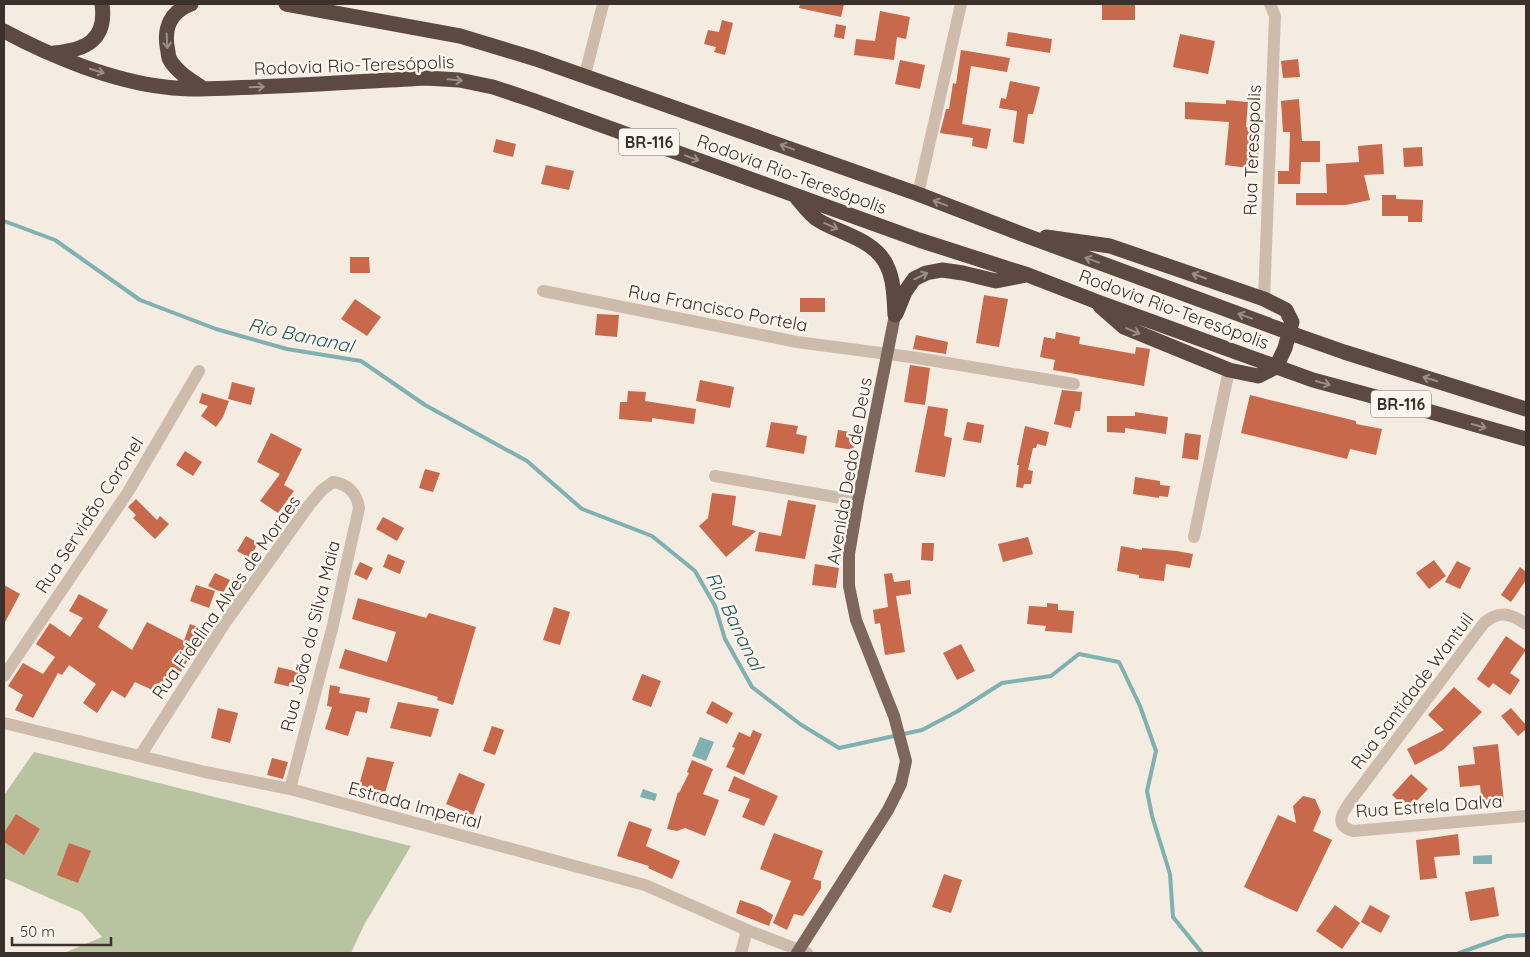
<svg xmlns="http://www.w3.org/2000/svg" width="1530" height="957" viewBox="0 0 1530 957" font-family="Quicksand,sans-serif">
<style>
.green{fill:#b8c4a0}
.water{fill:#7fb0b2}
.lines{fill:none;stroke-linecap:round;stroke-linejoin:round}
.stream{stroke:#7fb0b2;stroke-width:4}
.building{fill:#c8694b}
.minor{stroke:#cdbbac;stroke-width:12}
.major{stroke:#7d675c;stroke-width:12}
.highway{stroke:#5c4a42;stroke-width:15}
.oneway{stroke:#9c8e87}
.labels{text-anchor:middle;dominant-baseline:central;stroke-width:5;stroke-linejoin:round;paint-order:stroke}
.shield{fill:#fbf5ee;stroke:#756b66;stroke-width:1}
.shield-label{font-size:16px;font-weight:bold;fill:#3b302b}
.street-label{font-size:18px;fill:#3b302b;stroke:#fbf5ee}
.water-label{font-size:19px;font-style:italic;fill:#1f5a5e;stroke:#fbf5ee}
</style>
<rect width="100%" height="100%" fill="#f4ebe1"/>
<path class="green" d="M34,752L411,846L364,925L351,953H64L102,937L81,912L4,878V795Z"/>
<path class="water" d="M700,737L714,742L706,761L692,756Z
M643,789L657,794L655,801L640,797Z
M1492,855V864H1473V856Z"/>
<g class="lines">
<path class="stream" d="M4,221L55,240L140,300L216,329L287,349L361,361L425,405L527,461L582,509L652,536L695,571L715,606L725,639L752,687L800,724L839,748L922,730L958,711L1002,683L1051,676L1079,654L1119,662L1140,706L1156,751L1147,791L1152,816L1170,874L1173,917L1202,953
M1459,953L1507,936L1526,935"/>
</g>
<path class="building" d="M800,4H844L841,17L799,8Z
M1102,4H1135V20H1102Z
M880,11L910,17L906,39L897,37L894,60L854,55L856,39L875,41Z
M722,20L733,23L725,55L714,52L716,47L704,44L708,30L719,32Z
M836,24L846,26L844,39L834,37Z
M1008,32L1052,39L1050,53L1006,46Z
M1180,34L1215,41L1208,74L1173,67Z
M961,50L1010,58L1007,72L971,66L962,124L991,129L987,149L972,146L973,138L940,133L946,109H949L953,83L956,84Z
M1298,59L1300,77L1283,78L1281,61Z
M900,60L925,65L920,89L895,84Z
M1010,81L1040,87L1033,114H1028L1024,144L1013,142L1017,111L999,108L1001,98L1006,99Z
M1299,99L1302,141H1320V162H1301L1300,184H1278V171H1289L1290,132H1283L1281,101Z
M1226,100L1248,102L1246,127L1259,129L1256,150H1259L1256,169L1225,165L1229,122L1185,119V102L1226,104Z
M496,139L516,144L513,157L493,152Z
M1382,144L1384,174L1364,175L1370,200L1346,205H1296V193H1327L1326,164L1359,162L1358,146Z
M1422,147L1423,166L1404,167L1403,148Z
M546,165L574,171L569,190L541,184Z
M1382,195H1396V199L1423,200L1422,222H1408V216H1382Z
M350,257H369L370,273H350Z
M984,295L1008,299L999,347L976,343Z
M800,298H825V312H800Z
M355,299L381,317L367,336L341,319Z
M597,314L619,315L617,337L595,335Z
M1056,332L1080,337L1079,344L1135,354L1136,347L1150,349L1144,386L1053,370L1055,360L1040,357L1044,337L1055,339Z
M916,335L948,342L946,354L913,349Z
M910,365L930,368L925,405L904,402Z
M700,380L734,387L730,408L696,401Z
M232,382L255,388L251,405L228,399Z
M1062,390L1082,392L1080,411H1075L1071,428L1054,424Z
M628,391L646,392L645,401L696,409L694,424L652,418V422L619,419L620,402H627Z
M202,393L229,401L223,417L216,427L201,416L208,406L199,403Z
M1250,395L1356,421V424L1382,429L1376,455L1350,449L1347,459L1241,433Z
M928,406L948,409L944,436L952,438L945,477L915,472Z
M1135,412L1168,417L1166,434L1125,428V433L1107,432V416H1135Z
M771,422L798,426L796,434L807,436L804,454L766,447Z
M967,422L984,425L981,443L963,440Z
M1025,426L1049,432L1046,446L1037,444L1036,448H1033L1028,470L1033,471L1031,484H1024L1023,488L1016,487L1019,465H1017Z
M838,430L856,433L853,450L835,447Z
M271,433L302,449L284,485L294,491L278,513L260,501L280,474L257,462Z
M1185,433L1201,435L1198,460L1182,458Z
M185,451L202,462L193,476L176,465Z
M425,469L440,473L433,492L419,488Z
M1135,477L1160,481V485L1170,486L1168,497L1159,496V498L1133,494Z
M712,493L736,496L732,525L756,531L726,557L699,526L708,518Z
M136,499L157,520L160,516L169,524L155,539L133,518L136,515L128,507Z
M788,500L816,505L805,559L755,551L759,532L781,536Z
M383,517L404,528L397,541L376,529Z
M246,536L258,543L250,558L237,551Z
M1028,537L1033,554L1003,562L998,544Z
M922,543H934L933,561L921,560Z
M1121,546L1142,550V548L1177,551L1193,554L1190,568L1166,564L1164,581L1139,578V575L1117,571Z
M388,554L405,561L400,574L383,567Z
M1434,560L1446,576L1429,589L1416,573Z
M1457,561L1471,568L1460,589L1445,582Z
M360,562L373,568L367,580L354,574Z
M815,564L839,568L836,588L812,585Z
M1520,567L1526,572V580L1511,602L1501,595Z
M215,573L230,580L223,593L208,586Z
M892,573L894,582L910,580L911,594L896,596L905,652L885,655L880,623L875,624L873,610L888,607L884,574Z
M4,585L20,594L4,624Z
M196,585L215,591L209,608L190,601Z
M79,594L108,610L98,627L132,650L147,622L184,641L190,624L201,628L195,647L181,672L172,667L159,693L135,682L125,698L112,690L97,713L83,703L96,684L69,665L62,675L58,673L33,718L15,710L23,695L8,686L23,663L43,674L55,657L36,644L50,623L70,637L83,618L69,611Z
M358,598L426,618L429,613L476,627L453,705L437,700L438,697L339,668L345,649L387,662L396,632L352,619Z
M1047,603L1058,604V610L1074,611L1072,633L1045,631L1046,626L1027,624L1029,606L1047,607Z
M554,607L570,612L560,645L543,640Z
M1506,636L1526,650L1510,673L1520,680L1510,695L1493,683L1489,688L1477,679Z
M961,644L975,671L957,680L943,653Z
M278,667L307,674L304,690L274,683Z
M642,674L661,681L651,707L632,700Z
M330,685L340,687L339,693L370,698L367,713L356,711L348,736L325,729L332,707L327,706Z
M1454,687L1482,712L1443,750L1415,765L1407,749L1444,730L1428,715Z
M712,701L733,713L727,724L706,713Z
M398,702L439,709L431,737L390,728Z
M218,708L238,713L230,743L211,738Z
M1511,708L1526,725V729L1518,736L1501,716Z
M492,726L504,730L495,755L483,751Z
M753,730L762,734L744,775L726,767L735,748L732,747L739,732L750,737Z
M1498,744L1504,802L1482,804L1480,785L1460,787L1458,766L1475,764L1473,747Z
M367,757L394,762L382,803L356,796Z
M272,758L288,762L283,779L267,775Z
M692,760L713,769L703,794L719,800L705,836L685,828L677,831L667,829L678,792L679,793L689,773L687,772Z
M459,773L485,784L473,815L446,804Z
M1411,774L1428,789L1408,810L1392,795Z
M734,776L778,796L764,826L742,817L750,799L728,791Z
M1303,796L1315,799L1321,812L1313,831L1332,840L1297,912L1244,887L1278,815L1296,823L1293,806Z
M16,814L40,829L24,855L4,842V833Z
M629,821L652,829L646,846L680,861L672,879L648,868L649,866L617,856Z
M774,833L823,851L813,879L821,881V888L803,916L794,914L787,930L773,923L791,881L760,869Z
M1458,834L1460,855L1434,857L1437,878L1420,880L1416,840Z
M69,843L91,851L78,883L57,875Z
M944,874L962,880L951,913L932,907Z
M1494,887L1499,916L1470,921L1465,892Z
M740,900L760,907L773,915L769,926L736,913Z
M1335,905L1360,923L1342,949L1316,931Z
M1370,905L1390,916L1381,933L1361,922Z"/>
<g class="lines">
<path class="minor" d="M585,75L603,4
M918,194L961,4
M543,291L797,342L911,357L1074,384
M1264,299L1275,16L1270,4
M715,476L858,501
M1194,537L1229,370
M1526,624C1510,613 1499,610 1484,623L1352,799C1344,811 1332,825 1353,831L1526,816
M4,676L128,492L199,371
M4,723L205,772L290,789L645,885L747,930L807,953
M140,756L225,623L310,504L322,490L333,482C348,484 357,493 359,508L332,629L290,789
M741,953L747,930"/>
<path class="major" d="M797,953L888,810L901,784L906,761L894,716L856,620L849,586V554L858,501L895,315"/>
<path class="highway" d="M191,4C172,11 164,26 167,46C168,50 168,54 169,58C175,71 192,81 204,89
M286,4L460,36L536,59L918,194L1019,233L1290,333L1344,352L1526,409
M4,31C50,56 112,81 165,87C195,91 226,88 256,87C313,85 370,81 426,78L459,80L493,87L532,100L919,240L1028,275L1095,301L1313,380L1424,410L1526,439
M54,53C86,50 107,40 102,4
M797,198C803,205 810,215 818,220C840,234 875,239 887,266C894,280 894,299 895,315
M1046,237L1110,246L1264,299L1286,310L1292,322L1285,348L1276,367L1258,376L1229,370L1124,327L1100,306
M896,314L905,292L914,279L926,273L942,270L963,273L996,281L1026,275"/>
</g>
<defs><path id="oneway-shaft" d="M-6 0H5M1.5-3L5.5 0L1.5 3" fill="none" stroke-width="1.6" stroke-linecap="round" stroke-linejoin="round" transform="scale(1.25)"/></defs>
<g class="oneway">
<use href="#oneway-shaft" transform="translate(167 41) rotate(87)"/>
<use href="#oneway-shaft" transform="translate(97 71) rotate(17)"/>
<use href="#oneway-shaft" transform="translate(455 80) rotate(5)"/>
<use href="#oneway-shaft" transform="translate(257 87) rotate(-2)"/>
<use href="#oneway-shaft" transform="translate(787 147) rotate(-160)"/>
<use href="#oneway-shaft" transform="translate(692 158) rotate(20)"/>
<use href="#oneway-shaft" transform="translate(940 203) rotate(-159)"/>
<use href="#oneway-shaft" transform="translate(831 226) rotate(24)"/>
<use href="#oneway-shaft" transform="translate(1092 260) rotate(-160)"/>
<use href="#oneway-shaft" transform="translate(921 276) rotate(-26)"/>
<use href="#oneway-shaft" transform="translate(1199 276) rotate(-161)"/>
<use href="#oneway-shaft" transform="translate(1245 316) rotate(-160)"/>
<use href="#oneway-shaft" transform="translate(1133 331) rotate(22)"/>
<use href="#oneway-shaft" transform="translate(1430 379) rotate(-163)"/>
<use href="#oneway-shaft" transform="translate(1323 383) rotate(15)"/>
<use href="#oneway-shaft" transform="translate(1479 426) rotate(16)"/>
</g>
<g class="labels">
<g class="shield">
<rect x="619" y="128.5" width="60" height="27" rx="4"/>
<rect x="1371" y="390.5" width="60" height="27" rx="4"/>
</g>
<g class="shield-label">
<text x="649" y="142">BR-116</text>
<text x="1401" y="404">BR-116</text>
</g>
<g class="street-label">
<text transform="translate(354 65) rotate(-2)">Rodovia Rio-Teresópolis</text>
<text transform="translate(1252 150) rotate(-88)">Rua Teresopolis</text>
<text transform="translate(792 174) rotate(20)">Rodovia Rio-Teresópolis</text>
<text transform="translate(718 308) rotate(11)">Rua Francisco Portela</text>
<text transform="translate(1174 309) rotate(20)">Rodovia Rio-Teresópolis</text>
<text transform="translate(849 471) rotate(-80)">Avenida Dedo de Deus</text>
<text transform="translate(89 515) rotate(-57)">Rua Servidão Coronel</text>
<text transform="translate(226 597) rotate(-55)">Rua Fidelina Alves de Moraes</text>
<text transform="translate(310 636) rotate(-76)">Rua João da Silva Maia</text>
<text transform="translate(1412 691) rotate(-53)">Rua Santidade Wantuil</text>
<text transform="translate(415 805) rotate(15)">Estrada Imperial</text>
<text transform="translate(1429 806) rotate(-4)">Rua Estrela Dalva</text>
</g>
<g class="water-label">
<text transform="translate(301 335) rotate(12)">Rio Bananal</text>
<text transform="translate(735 621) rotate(64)">Rio Bananal</text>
</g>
</g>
<rect width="1530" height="957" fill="none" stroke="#3b302b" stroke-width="10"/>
<path d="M12 937v8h99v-8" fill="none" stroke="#3b302b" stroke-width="2.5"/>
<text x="20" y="937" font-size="15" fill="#3b302b" stroke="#fbf5ee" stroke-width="4" paint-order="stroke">50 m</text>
</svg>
